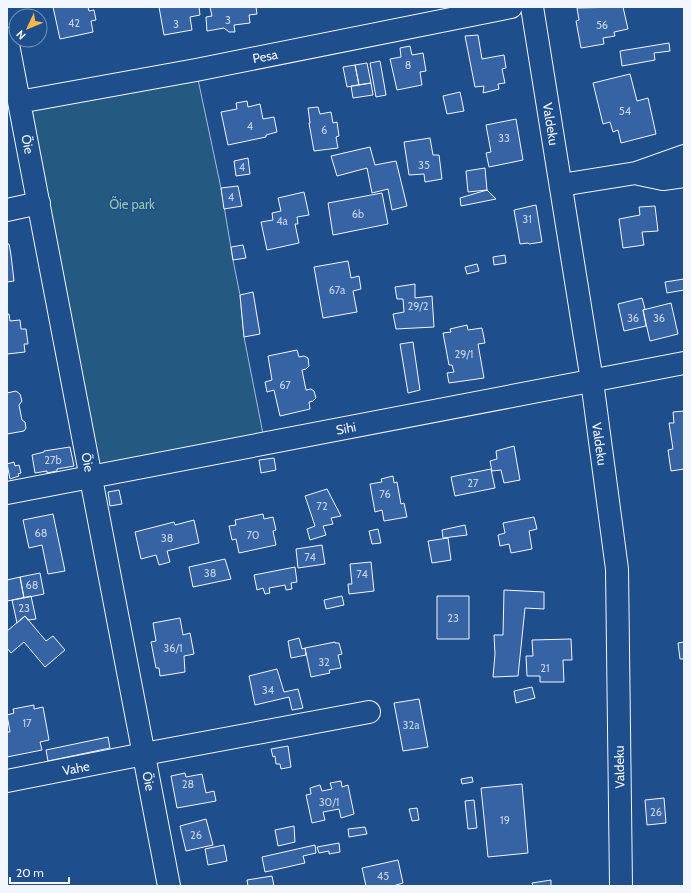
<svg xmlns="http://www.w3.org/2000/svg" width="691" height="893" viewBox="0 0 691 893" font-family="Cabin,sans-serif">
<style>
.green{fill:#245a82;stroke:#a8bbd7}
.building{fill:#3563a3;stroke:#f2f6ff}
.lines{fill:none;stroke-linecap:round;stroke-linejoin:round}
.minor-casing{stroke:#f2f6ff;stroke-width:24}
.minor{stroke:#1f4e8c;stroke-width:22}
.labels{text-anchor:middle;dominant-baseline:central;stroke-width:3;stroke-linejoin:round;paint-order:stroke}
.number-label{font-size:11px;fill:#c3d1e8}
.street-label{font-size:13px;fill:#f2f6ff;stroke:#1f4e8c}
.park-label{font-size:13px;fill:#97c8a6;stroke:#1f4e8c}
</style>
<rect width="100%" height="100%" fill="#1f4e8c"/>
<path class="green" d="M196,70L221,188L233,260L240,295L244,337L265,444L91,477L19,102Z"/>
<path class="building" d="M53,7H88L89,11L94,10L96,20L91,21L93,32L60,39Z
M159,7H199L200,15L190,17L192,30L164,35Z
M210,7H256L257,14L249,15L250,23L234,25L235,32H229L224,28L207,31L206,17L212,16Z
M623,7L628,29L614,32L615,36L603,38L604,44L581,48L576,21L579,20L577,8Z
M478,35L482,59L504,55L506,68L502,69L505,83L498,84L499,89L483,93L484,86L475,87L465,36Z
M669,43L670,51L654,53L655,60L622,66L620,51Z
M410,46L412,55L423,53L426,71L420,72L422,85L397,90L390,59L401,57L400,48Z
M380,61L386,95L376,97L370,63Z
M367,63L371,83L359,85L355,65Z
M355,65L359,85L347,87L343,67Z
M630,74L637,101L648,98L656,134L621,143L618,130L613,132L610,122L603,124L593,83Z
M371,83L373,95L353,98L351,86Z
M460,92L464,111L447,114L443,96Z
M247,101L248,107L260,104L263,119L274,117L277,132L266,135V137L228,145L221,112L237,109L236,103Z
M318,107L320,114L331,112L333,123L337,122L339,136L336,137L338,148L314,151L309,123H310L308,108Z
M516,119L523,160L489,167L486,153L491,152L486,125Z
M430,138L433,155H439L442,179L425,182L424,174L409,175L404,142Z
M370,147L375,165L396,161L407,206L392,210L388,189L372,193L367,168L337,176L331,156Z
M248,158L250,174L236,176L234,161Z
M485,168L487,190L468,192L466,171Z
M238,186L242,206L224,209L221,188Z
M487,190L496,199L461,206L460,198Z
M304,192L309,215L297,217L298,224H295L299,243L267,250L261,222L273,220L272,213L281,211L278,198Z
M382,193L388,224L333,235L328,203Z
M536,205L542,242L529,244L528,243L520,244L514,210Z
M655,206L658,231L642,232L644,245L623,248L619,219L640,215L639,207Z
M7,244H9L11,255L14,281L7,282Z
M243,245L246,258L233,260L231,247Z
M505,255L506,263L494,265L493,257Z
M348,261L351,278L359,276L361,289L353,291L357,312L323,318L314,267Z
M477,264L479,271L467,274L465,267Z
M684,279V290L667,293L665,282Z
M415,284V298L432,296L434,327L396,329L393,314L404,312L403,299H397L395,287Z
M253,292L260,334L244,337L240,295Z
M642,298L645,309L643,310L646,326L624,331L618,304Z
M671,303L678,334L650,341L643,310Z
M7,314H9L10,321L20,320L21,329H26L28,344H24L25,352L7,354Z
M467,325L468,330L482,328L485,343L478,344L484,378L449,383L447,373L454,372L452,365H449L443,333L451,332L450,329Z
M413,342L420,390L408,393L400,344Z
M297,350L299,357L304,356L308,358L309,366L306,369L302,370L306,390L311,389L314,391L316,398L313,401L309,402L310,409L280,416L274,390L267,392L265,382L272,380L268,356Z
M16,391L20,394L22,401L19,405L22,420L25,422L26,428L24,431L7,434V393Z
M684,411V469L671,471L668,450L673,449L669,423H674L673,412Z
M514,446L520,480L504,483L501,470L492,471L490,461L497,459L496,451Z
M70,447L74,466L57,469V471L47,473V471L35,473L32,455L44,452V451Z
M274,458L276,470L261,473L259,460Z
M14,462L15,466L19,465L21,473L18,474L19,476L10,479L7,464Z
M491,469L495,488L455,496L451,477Z
M393,476L394,483L397,482L401,504L404,503L407,517L384,521L382,510L375,512L370,484L382,482L381,479Z
M327,489L341,516L331,518L333,524L323,526L326,535L310,540L307,529L315,526L305,496Z
M119,490L122,504L110,506L108,492Z
M53,514L65,571L48,574L42,545L29,548L23,520Z
M263,514L264,519L273,517L276,530L273,531L276,545L239,553L236,539L232,540L229,526L236,525L235,520Z
M534,517L537,529L529,531L532,549L511,553L509,544L500,546L498,535L505,533L503,523Z
M194,520L199,543L167,551L170,562L159,565L156,555L141,559L135,532L174,522L175,525Z
M465,525L467,535L443,538L442,530Z
M378,529L381,543L372,544L369,531Z
M448,538L451,560L432,563L428,541Z
M322,545L325,564L298,568L296,549Z
M225,559L231,579L193,587L189,567Z
M371,562L374,591L349,594L348,584H352L350,564Z
M295,567L297,582L291,583L292,589L286,590L285,585L269,588L270,593L265,594L263,588L257,590L254,575Z
M40,573L44,594L24,598L20,577Z
M20,577L24,598L7,601V580Z
M504,590L544,592V609L525,608L518,676L493,677L495,654L494,635H503Z
M31,596L36,619L28,620L25,616L17,623L12,600Z
M342,596L344,605L326,609L324,600Z
M437,596H469V639H437Z
M25,616L46,641L53,636L65,650L45,667L24,642L11,653L7,648V631Z
M180,618L183,635L190,633L194,654L184,656L185,672L160,676L159,668H156L151,642L156,641L153,623Z
M299,638L302,649L305,648L306,655L291,658L288,641Z
M571,639L572,660H563L564,682H540V676H527L526,656H533L532,640Z
M335,642V643H339L342,654L338,655L341,668L329,670L330,673L311,677L305,648Z
M684,642V659H680L678,643Z
M277,669L284,692L298,689L303,708L292,710L289,697L255,705L249,676Z
M532,687L535,698L516,703L514,691Z
M419,699L428,747L403,751L394,703Z
M34,705V709L43,707L49,740L40,742L42,750L7,757V732H10L7,715L14,713L13,709Z
M108,737L110,748L48,761L46,750Z
M288,746L291,767L281,769L280,764H276L275,756L273,757L271,749Z
M185,773L186,777L202,774L206,793L214,791L216,801L177,808L171,776Z
M472,777L473,782L462,784L461,779Z
M341,781L342,787L348,785L354,814L341,818L339,809L323,812L325,820L312,823L306,795L311,794L310,788L320,785L322,791L332,789L330,783Z
M522,784L528,853L488,857L481,788Z
M664,798L666,823L647,825L645,800Z
M474,800L477,828L468,829L465,801Z
M417,808L419,820L412,821L409,809Z
M206,819L213,845L186,851L180,826Z
M294,826L295,842L278,846L275,830Z
M365,827L367,834L349,837L348,829Z
M339,843L340,852L329,854V851L319,853L317,847Z
M224,845L227,861L208,865L205,849Z
M315,845L316,853L303,856L305,863L265,872L262,857Z
M398,860L403,883L393,886H366L362,868Z
M272,876L274,886H248L247,880Z
M551,880V886H533L532,883Z"/>
<g class="lines">
<g class="minor-casing">
<path id="minor" d="M532,7L592,381L617,569L621,886
M7,39L169,886
M19,102L196,70L511,7
M639,174L663,179L684,176
M561,185L636,173L684,156
M7,210L39,203
M7,493L684,363
M7,781L144,754L369,712"/>
</g>
<use href="#minor" class="minor"/>
</g>
<g class="labels">
<g class="number-label">
<text x="228" y="20">3</text>
<text x="74" y="23">42</text>
<text x="176" y="24">3</text>
<text x="602" y="25">56</text>
<text x="408" y="65">8</text>
<text x="625" y="111">54</text>
<text x="250" y="126">4</text>
<text x="324" y="130">6</text>
<text x="504" y="138">33</text>
<text x="424" y="165">35</text>
<text x="242" y="167">4</text>
<text x="231" y="197">4</text>
<text x="358" y="214">6b</text>
<text x="527" y="219">31</text>
<text x="282" y="221">4a</text>
<text x="337" y="290">67a</text>
<text x="418" y="306">29/2</text>
<text x="633" y="318">36</text>
<text x="659" y="318">36</text>
<text x="464" y="354">29/1</text>
<text x="285" y="385">67</text>
<text x="53" y="460">27b</text>
<text x="473" y="483">27</text>
<text x="385" y="494">76</text>
<text x="322" y="506">72</text>
<text x="41" y="533">68</text>
<text x="253" y="535">70</text>
<text x="167" y="538">38</text>
<text x="310" y="557">74</text>
<text x="210" y="573">38</text>
<text x="362" y="574">74</text>
<text x="32" y="585">68</text>
<text x="24" y="608">23</text>
<text x="453" y="618">23</text>
<text x="173" y="648">36/1</text>
<text x="324" y="662">32</text>
<text x="545" y="668">21</text>
<text x="268" y="690">34</text>
<text x="27" y="723">17</text>
<text x="411" y="725">32a</text>
<text x="188" y="784">28</text>
<text x="329" y="802">30/1</text>
<text x="656" y="812">26</text>
<text x="505" y="820">19</text>
<text x="196" y="835">26</text>
<text x="383" y="876">45</text>
</g>
<g class="street-label">
<text transform="translate(265 56) rotate(-11)">Pesa</text>
<text transform="translate(551 124) rotate(81)">Valdeku</text>
<text transform="translate(28 144) rotate(79)">Õie</text>
<text transform="translate(346 428) rotate(-11)">Sihi</text>
<text transform="translate(600 444) rotate(82)">Valdeku</text>
<text transform="translate(88 462) rotate(79)">Õie</text>
<text transform="translate(619 767) rotate(-91)">Valdeku</text>
<text transform="translate(76 768) rotate(-11)">Vahe</text>
<text transform="translate(149 781) rotate(79)">Õie</text>
</g>
<g class="park-label">
<text x="132" y="204">Õie park</text>
</g>
</g>
<rect width="691" height="893" fill="none" stroke="#f2f6ff" stroke-width="16"/>
<g transform="translate(28 28) rotate(226)"><circle r="19" fill="#1f4e8c" stroke="#7391ba"/>
<path d="M0-3L7 15L0 10L-7 15Z" fill="#ffb74d"/>
<text y="-6" font-size="11" font-weight="bold" text-anchor="middle" fill="#f2f6ff">N</text>
</g>
<path d="M10 877v6h59v-6" fill="none" stroke="#f2f6ff" stroke-width="2"/>
<text x="16" y="877" font-size="12" fill="#f2f6ff" stroke="#1f4e8c" stroke-width="3" paint-order="stroke">20 m</text>
</svg>
